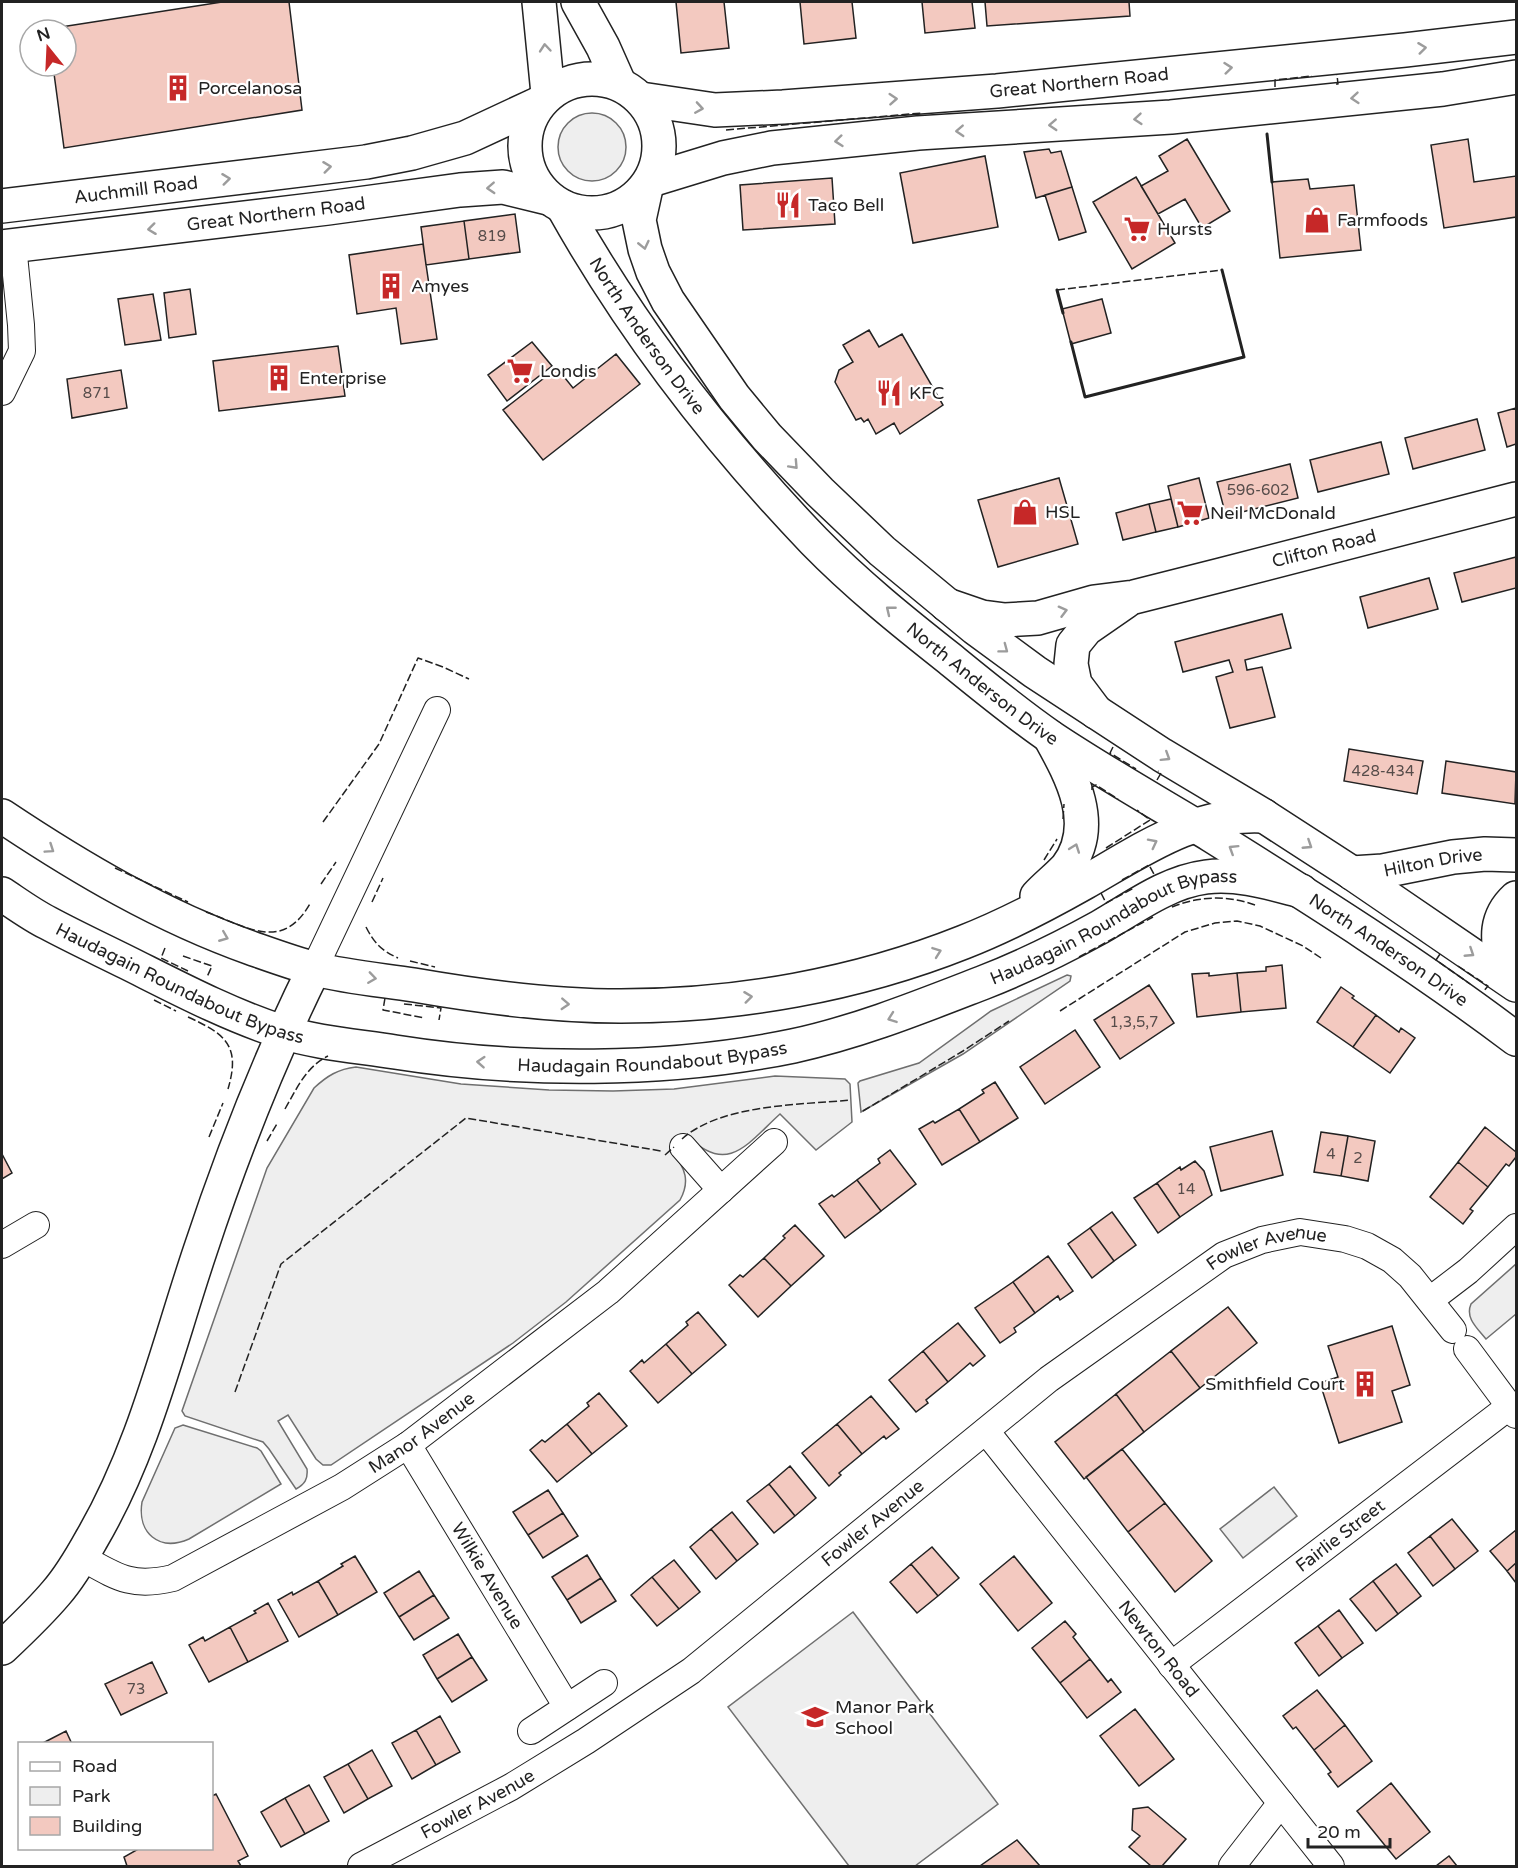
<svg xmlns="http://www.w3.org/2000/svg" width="1518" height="1868" viewBox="0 0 1518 1868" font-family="'Varela Round',sans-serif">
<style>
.green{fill:#eee;stroke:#6f6f6f;stroke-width:1.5}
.building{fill:#f3c9c0;stroke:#222;stroke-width:1.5}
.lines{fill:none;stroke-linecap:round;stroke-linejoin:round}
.street-casing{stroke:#222;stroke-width:28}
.secondary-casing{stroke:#222;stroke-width:36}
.primary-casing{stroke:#222;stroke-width:36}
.street{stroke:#fff;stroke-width:26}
.secondary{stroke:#fff;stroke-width:33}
.primary{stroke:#fff;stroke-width:33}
.fence{stroke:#222;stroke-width:1.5;stroke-dasharray:8 3;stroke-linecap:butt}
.wall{stroke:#222;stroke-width:3}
.oneway{stroke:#9c9c9c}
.labels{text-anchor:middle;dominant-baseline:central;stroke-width:4.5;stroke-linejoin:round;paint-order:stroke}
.number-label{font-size:15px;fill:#564c4a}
.street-label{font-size:18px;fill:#222;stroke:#fff}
.poi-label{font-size:18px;fill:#222;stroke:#fff;text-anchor:start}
</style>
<rect width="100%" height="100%" fill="#fff"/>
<path class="green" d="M558 147a34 34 0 1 1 68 0a34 34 0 1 1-68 0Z
M1067,975L1071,976L1070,981L963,1054L861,1112L858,1083L860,1081L919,1063L991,1011Z
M356,1067L461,1084L549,1090L613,1091L674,1089L775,1076L845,1079L850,1084L852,1122L816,1150L780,1114C749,1142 728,1176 689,1137L672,1153C686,1168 690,1182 680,1200L566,1302L513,1343L331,1465H323L316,1459L288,1415L278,1421L307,1469C308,1479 305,1484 296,1489L269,1449L263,1442L185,1416L182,1411L267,1168L314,1088C327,1076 338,1069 356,1067Z
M1516,1264V1314L1486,1339C1477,1328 1465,1318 1471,1304Z
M183,1425L257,1448L261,1451L281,1484L189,1539C159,1552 137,1533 142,1502L175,1428Z
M1274,1487L1297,1516L1243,1558L1220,1529Z
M853,1612L998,1804L915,1866H849L728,1707Z"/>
<path class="building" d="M222,2H289L302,110L64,148L53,66H66V30L48,29Z
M676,2H724L729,48L681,53Z
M800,2H852L856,38L804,44Z
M922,2H972L975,28L925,33Z
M985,2H1129L1130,16L987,26Z
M1187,139L1230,211L1202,228L1185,199L1158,214L1141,186L1168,171L1159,156Z
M1468,139L1474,182L1516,176V217L1444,228L1431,145Z
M1049,149L1051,153L1061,151L1072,187L1036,198L1024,152Z
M985,156L998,227L913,243L900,173Z
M1136,177L1175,243L1132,269L1093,202Z
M832,178L835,224L743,230L740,185Z
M1308,179L1310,189L1354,185L1361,250L1280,258L1272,182Z
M1072,187L1086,232L1059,240L1045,195Z
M515,214L520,252L469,259L464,221Z
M464,221L469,259L426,265L421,227Z
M423,244L437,339L401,344L396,308L357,314L349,255Z
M190,289L196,334L169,338L164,293Z
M153,294L161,340L125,345L118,299Z
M1102,299L1111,333L1071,344L1062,309Z
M869,330L879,347L902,334L943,405L900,434L894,423L876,434L868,419L864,422L861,418L856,420L835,382L839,370L853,362L843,345Z
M532,342L552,366L507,401L488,375Z
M338,346L345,396L219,411L213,361Z
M616,354L640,384L543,460L503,410L557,368L573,388Z
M121,370L127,408L72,418L67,379Z
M1516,408V444L1507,447L1498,413Z
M1477,419L1485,450L1413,469L1405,438Z
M1381,442L1389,474L1318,492L1310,460Z
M1290,464L1298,498L1226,516L1217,482Z
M1059,478L1078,544L998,567L978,500Z
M1199,478L1209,518L1178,527L1168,486Z
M1171,499L1178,527L1156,532L1149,504Z
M1149,504L1156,532L1123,540L1116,513Z
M1516,557V588L1462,602L1454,573Z
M1429,578L1438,609L1368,628L1360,597Z
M1282,614L1291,648L1245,660L1247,670L1262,667L1275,717L1230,728L1216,677L1233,672L1229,660L1183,672L1175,642Z
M1349,749L1423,761L1417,794L1344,781Z
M1446,761L1516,772L1515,804L1442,793Z
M1282,965L1286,1008L1241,1012L1237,973L1266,971V967Z
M1209,973V976L1237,973L1241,1012L1197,1017L1192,974Z
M1149,985L1174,1023L1120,1059L1094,1020Z
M1341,987L1354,996L1352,998L1376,1015L1353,1047L1317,1022Z
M1376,1015L1399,1032L1401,1028L1415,1038L1390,1073L1353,1047Z
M1075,1030L1100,1067L1045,1104L1020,1067Z
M995,1082L1018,1118L980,1142L959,1109L984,1093L982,1090Z
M959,1109L980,1142L942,1165L919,1129L933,1121L935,1123Z
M1485,1127L1516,1152V1157L1509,1166L1506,1164L1488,1187L1458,1162Z
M1272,1131L1283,1175L1221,1191L1210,1147Z
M1321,1132L1348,1136L1341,1176L1314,1172Z
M1348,1136L1375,1141L1368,1181L1341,1176Z
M890,1150L916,1184L881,1211L857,1180L880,1163L878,1159Z
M2,1154L12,1173L2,1179Z
M1195,1161L1204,1171L1212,1195L1180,1217L1157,1183L1180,1167L1181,1170Z
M1458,1162L1488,1187L1470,1209L1473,1211L1463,1224L1430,1197Z
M857,1180L881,1211L845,1238L819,1204L832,1195L834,1197Z
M1157,1183L1180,1217L1158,1233L1134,1198Z
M1112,1212L1136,1245L1114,1261L1090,1228Z
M795,1225L824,1256L791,1286L764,1258L785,1238L783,1236Z
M1090,1228L1114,1261L1092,1278L1068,1244Z
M1048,1256L1073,1291L1060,1300L1058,1296L1035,1313L1013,1282Z
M764,1258L791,1286L758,1317L729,1285L740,1275L743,1277Z
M1013,1282L1035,1313L1014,1328L1016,1332L1000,1343L975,1308Z
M1228,1307L1257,1343L1200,1388L1171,1351Z
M698,1312L726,1345L692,1374L666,1344L688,1325L686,1322Z
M958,1323L985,1356L973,1366L970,1363L948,1382L923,1351Z
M1392,1326L1410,1385L1392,1391L1402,1422L1339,1443L1320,1383L1338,1377L1328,1346Z
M666,1344L692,1374L658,1403L630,1371L642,1360L644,1363Z
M923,1351L948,1382L926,1400L928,1403L916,1412L889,1380Z
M1171,1351L1200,1388L1144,1432L1116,1394Z
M599,1393L627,1426L592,1454L567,1424L589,1406L587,1403Z
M1116,1394L1144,1432L1084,1479L1055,1442Z
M871,1396L899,1429L886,1439L884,1436L862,1454L837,1424Z
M567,1424L592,1454L557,1482L530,1450L542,1440L545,1442Z
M837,1424L862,1454L839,1473L841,1475L829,1486L802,1453Z
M1122,1449L1165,1503L1128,1532L1086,1477Z
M790,1466L816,1498L795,1516L769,1484Z
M769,1484L795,1516L774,1533L747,1501Z
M548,1490L563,1513L528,1535L513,1512Z
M1165,1503L1212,1561L1175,1592L1128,1532Z
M732,1512L758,1544L737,1561L711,1529Z
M563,1513L578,1536L543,1558L528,1535Z
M1452,1519L1478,1551L1455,1569L1430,1536Z
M711,1529L737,1561L716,1579L690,1547Z
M1516,1530V1563L1507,1571L1490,1551Z
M1430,1536L1455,1569L1433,1586L1408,1553Z
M932,1547L959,1578L938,1596L911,1564Z
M587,1555L601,1578L567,1600L552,1577Z
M355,1556L377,1592L338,1615L318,1581L343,1566L341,1564Z
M1014,1556L1052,1603L1018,1631L980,1584Z
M674,1560L700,1592L679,1609L652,1577Z
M1516,1563V1583L1507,1571Z
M911,1564L938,1596L917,1613L890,1582Z
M1396,1564L1421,1596L1398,1614L1373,1581Z
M419,1571L434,1595L399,1617L384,1593Z
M652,1577L679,1609L657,1626L631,1595Z
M601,1578L616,1601L581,1623L567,1600Z
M318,1581L338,1615L299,1637L278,1600L292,1592L293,1595Z
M1373,1581L1398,1614L1376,1631L1350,1599Z
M434,1595L449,1618L414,1640L399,1617Z
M268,1603L288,1641L248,1662L230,1627L256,1613L254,1611Z
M1339,1610L1363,1643L1342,1658L1318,1626Z
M1065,1621L1076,1634L1073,1637L1090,1659L1060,1683L1032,1648Z
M1318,1626L1342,1658L1319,1676L1295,1643Z
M230,1627L248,1662L209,1682L189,1645L203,1637L205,1641Z
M458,1634L472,1657L437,1679L423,1655Z
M472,1657L487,1680L452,1702L437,1679Z
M1090,1659L1108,1682L1111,1679L1121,1692L1087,1718L1060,1683Z
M152,1662L167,1693L121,1715L105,1684Z
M1317,1690L1345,1725L1314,1750L1296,1727L1293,1729L1283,1716Z
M1135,1709L1174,1759L1139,1786L1100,1736Z
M440,1716L460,1752L436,1765L416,1730Z
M1345,1725L1372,1761L1338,1787L1328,1774L1331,1772L1314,1750Z
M416,1730L436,1765L412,1779L392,1743Z
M66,1731L72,1744H41Z
M372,1750L392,1786L368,1799L348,1764Z
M348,1764L368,1799L344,1813L324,1777Z
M1391,1783L1430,1832L1396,1859L1357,1811Z
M309,1785L329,1821L305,1834L285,1798Z
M216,1794L248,1856L238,1861L241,1866H127L124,1857L140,1848H212V1796Z
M285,1798L305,1834L281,1847L261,1812Z
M1148,1807L1186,1839L1162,1866H1151L1129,1847L1140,1836L1132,1830L1133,1809Z
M1017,1840L1040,1866H980Z
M1449,1856L1457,1866H1436Z"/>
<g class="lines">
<g class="street-casing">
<g id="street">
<path d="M2,392L22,351L21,325L13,245"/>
<path d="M314,969L437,710"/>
<path d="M683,1147L721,1190"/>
<path d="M2,1245L36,1225"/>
<path d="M1430,1300L1468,1271L1516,1227"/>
<path d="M1467,1349L1516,1415"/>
<path id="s1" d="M986,1431L1331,1866"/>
<path id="s2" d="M408,1445L567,1707"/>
<path id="s3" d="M81,1557C117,1577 131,1588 173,1578L342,1487L408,1445L608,1292L774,1142"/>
<path id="s4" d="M1171,1665L1510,1406"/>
<path d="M531,1731L604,1683"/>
<path id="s5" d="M361,1866L511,1787L586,1741L691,1671L1049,1379L1224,1255L1262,1240L1300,1232L1345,1239L1367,1246L1392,1260L1410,1276L1453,1330"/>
<path d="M1232,1866L1281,1803"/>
</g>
</g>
<g class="secondary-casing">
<g id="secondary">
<path id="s6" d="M947,605L982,617L1005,620L1038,618L1094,602L1134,597L1221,575L1516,499"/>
<path d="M1096,712L1075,684L1071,664L1073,645L1086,629L1125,602"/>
<path id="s7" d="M1352,873L1383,871L1453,857L1485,854L1516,855"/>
<path d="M1503,975C1499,945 1491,921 1516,898"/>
<path d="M2,1648C20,1631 40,1612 56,1593C70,1577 81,1558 91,1540C144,1450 167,1349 200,1251C232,1154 269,1060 314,969"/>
</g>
</g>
<g class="primary-casing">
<g id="primary">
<path d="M539,2L548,94"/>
<path d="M578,2L603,47L619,83"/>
<circle cx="592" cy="146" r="67"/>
<path id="s8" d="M641,99L715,110L783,107L997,91L1405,50L1516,37"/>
<path d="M651,180L723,158L772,148L918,133L1171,117L1443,89L1516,77"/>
<path d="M646,188L639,220L645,249L653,272L668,301L734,397L767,437L820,492L882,551L975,628L1035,672L1162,755L1264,816L1352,873L1516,985"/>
<path id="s9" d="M2,206L366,162L412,153L465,138L538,104"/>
<path id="s10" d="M563,207C631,328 718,441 814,541C856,584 903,622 950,659C983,686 1017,714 1052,738C1103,772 1158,803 1211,835C1315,900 1418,965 1516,1039"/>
<path id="s11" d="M2,247L328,208L460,190L503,187L548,198"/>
<path d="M2,816C80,868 161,916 251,948C271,955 293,963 315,969C347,977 381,980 414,985C483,997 552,1006 621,1006C737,1006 856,985 964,942C1005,926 1045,905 1084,883C1142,850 1194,812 1264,816"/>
<path id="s12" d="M2,894C17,904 32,915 48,923C74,937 102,950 128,963C178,988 227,1014 279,1031C316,1043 357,1046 395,1052C521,1072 667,1072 793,1046C858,1032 920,1007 982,983C1023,967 1062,948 1100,927C1133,908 1167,882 1206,877C1238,873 1270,883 1301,891"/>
<path d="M1037,896C1046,886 1058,877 1067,867C1099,825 1071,775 1050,737"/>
</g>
</g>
<use href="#street" class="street"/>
<use href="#secondary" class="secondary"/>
<use href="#primary" class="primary"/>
<path class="fence" d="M1336,84H1338L1337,75
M1275,87V80L1312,76
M726,130L922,113
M1057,290L1222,270
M1113,747L1110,753L1136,769
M1157,780L1161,773L1158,771
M1092,790V787L1096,785L1118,799
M1063,819L1064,804
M323,822L379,744L418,658L443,667L469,679
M1106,848L1150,820L1137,810
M1044,860L1057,839
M115,868L188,902
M1122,880L1149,865L1155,876
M321,884L336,862
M1101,893L1106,903L1134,888
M372,902L383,878
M1172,907C1199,896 1228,895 1255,905
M206,912C248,927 283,953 311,902
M366,927C374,943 382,951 398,958
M165,948L161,958L188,971
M1440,954L1436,960L1470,984
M183,956L212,966L207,977
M1079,957L1153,917
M410,961L435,967
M1458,966L1488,986L1483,992
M385,998L383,1010L425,1018
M154,1000L176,1011
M404,1004L441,1008L439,1020
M1060,1011L1185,932L1215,923L1237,921L1260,926L1303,946L1321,958
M188,1017C225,1034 241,1045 228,1089
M285,1109C297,1088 306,1067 328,1056
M863,1111L963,1051L1009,1021
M209,1137L223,1103
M682,1139C721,1104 800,1105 850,1100
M267,1141L278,1122
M665,1155L674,1147
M235,1392L281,1264L466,1118L661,1151"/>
<path class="wall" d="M1267,134L1272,182
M1057,290L1063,313
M1071,342L1085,397L1244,357L1222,270"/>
</g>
<defs><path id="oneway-chevron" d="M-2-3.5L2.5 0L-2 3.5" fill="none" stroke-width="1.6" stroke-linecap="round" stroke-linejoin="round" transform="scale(1.5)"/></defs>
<g class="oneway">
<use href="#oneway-chevron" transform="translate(545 48) rotate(-95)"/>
<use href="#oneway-chevron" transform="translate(1422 48) rotate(-7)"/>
<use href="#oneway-chevron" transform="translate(1228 68) rotate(-6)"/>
<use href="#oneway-chevron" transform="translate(1355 98) rotate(175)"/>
<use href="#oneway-chevron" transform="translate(893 99) rotate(-4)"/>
<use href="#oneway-chevron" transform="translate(699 108) rotate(9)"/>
<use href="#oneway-chevron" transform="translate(1138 119) rotate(175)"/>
<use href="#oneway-chevron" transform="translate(1053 125) rotate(177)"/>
<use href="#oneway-chevron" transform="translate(960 131) rotate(177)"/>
<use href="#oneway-chevron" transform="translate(839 141) rotate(174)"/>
<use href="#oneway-chevron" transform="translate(327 167) rotate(-7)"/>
<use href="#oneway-chevron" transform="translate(226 179) rotate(-7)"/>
<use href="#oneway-chevron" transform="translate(491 188) rotate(177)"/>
<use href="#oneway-chevron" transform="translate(152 229) rotate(173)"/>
<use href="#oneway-chevron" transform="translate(644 245) rotate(77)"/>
<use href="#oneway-chevron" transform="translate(794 465) rotate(47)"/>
<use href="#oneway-chevron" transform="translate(890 610) rotate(-141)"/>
<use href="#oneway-chevron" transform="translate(1063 611) rotate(-15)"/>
<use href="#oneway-chevron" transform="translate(1004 649) rotate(37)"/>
<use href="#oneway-chevron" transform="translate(1166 757) rotate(32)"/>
<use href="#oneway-chevron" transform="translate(1153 843) rotate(-27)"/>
<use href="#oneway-chevron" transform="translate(1308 845) rotate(33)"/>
<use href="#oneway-chevron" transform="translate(1075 848) rotate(-70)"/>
<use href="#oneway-chevron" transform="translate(50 849) rotate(34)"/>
<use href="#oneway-chevron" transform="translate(1233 849) rotate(-148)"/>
<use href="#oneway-chevron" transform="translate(224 937) rotate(22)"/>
<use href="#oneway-chevron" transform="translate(937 952) rotate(-20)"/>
<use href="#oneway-chevron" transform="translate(1470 953) rotate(33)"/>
<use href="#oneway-chevron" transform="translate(372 978) rotate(8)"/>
<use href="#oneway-chevron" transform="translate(748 997) rotate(-7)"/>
<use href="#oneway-chevron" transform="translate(565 1004) rotate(3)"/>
<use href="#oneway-chevron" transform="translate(892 1018) rotate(160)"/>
<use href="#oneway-chevron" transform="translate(481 1062) rotate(-176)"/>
</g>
<defs>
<g id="building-bare" transform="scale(2.07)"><path d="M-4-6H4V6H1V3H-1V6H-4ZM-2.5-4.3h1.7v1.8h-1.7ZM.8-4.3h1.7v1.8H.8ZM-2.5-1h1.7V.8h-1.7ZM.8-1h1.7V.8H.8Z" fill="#c62828" stroke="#fff" stroke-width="2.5" paint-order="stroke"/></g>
<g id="restaurant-bare" transform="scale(2.07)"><path d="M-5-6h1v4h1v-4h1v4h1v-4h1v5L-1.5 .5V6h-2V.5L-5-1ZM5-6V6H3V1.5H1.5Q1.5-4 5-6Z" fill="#c62828" stroke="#fff" stroke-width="2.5" paint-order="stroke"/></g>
<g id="shop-bare" transform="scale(2.07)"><path d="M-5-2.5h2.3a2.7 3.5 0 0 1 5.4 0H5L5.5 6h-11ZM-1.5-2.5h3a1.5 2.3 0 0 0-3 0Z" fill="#c62828" stroke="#fff" stroke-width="2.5" paint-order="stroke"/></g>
<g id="supermarket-bare" transform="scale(2.07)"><path d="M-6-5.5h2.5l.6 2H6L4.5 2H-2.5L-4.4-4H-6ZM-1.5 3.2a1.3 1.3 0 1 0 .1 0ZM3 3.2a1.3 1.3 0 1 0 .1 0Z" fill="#c62828" stroke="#fff" stroke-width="2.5" paint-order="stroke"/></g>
<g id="school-bare" transform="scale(2.07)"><path d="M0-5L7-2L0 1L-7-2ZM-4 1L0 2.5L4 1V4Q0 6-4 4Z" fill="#c62828" stroke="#fff" stroke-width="2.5" paint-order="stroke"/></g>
</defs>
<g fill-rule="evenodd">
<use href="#building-bare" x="178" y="88"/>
<use href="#restaurant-bare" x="788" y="205"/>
<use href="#shop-bare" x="1317" y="220"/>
<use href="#supermarket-bare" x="1137" y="229"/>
<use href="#building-bare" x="391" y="286"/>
<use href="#supermarket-bare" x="520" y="371"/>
<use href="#building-bare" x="279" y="378"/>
<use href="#restaurant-bare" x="889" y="393"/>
<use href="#shop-bare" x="1025" y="512"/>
<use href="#supermarket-bare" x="1190" y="513"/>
<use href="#building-bare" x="1365" y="1384"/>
<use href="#school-bare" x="815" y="1717"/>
</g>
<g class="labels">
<g class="number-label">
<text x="492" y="236">819</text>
<text x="97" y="393">871</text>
<text x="1258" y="490">596-602</text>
<text x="1383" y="771">428-434</text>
<text x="1134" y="1022">1,3,5,7</text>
<text x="1331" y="1154">4</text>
<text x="1358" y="1158">2</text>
<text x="1186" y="1189">14</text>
<text x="136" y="1689">73</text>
</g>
<g class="street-label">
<text stroke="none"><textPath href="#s8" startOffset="440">Great Northern Road</textPath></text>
<text stroke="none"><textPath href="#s9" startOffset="135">Auchmill Road</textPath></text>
<text stroke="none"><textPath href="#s11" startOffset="276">Great Northern Road</textPath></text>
<text stroke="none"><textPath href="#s10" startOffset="154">North Anderson Drive</textPath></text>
<text stroke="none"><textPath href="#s6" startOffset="388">Clifton Road</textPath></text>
<text stroke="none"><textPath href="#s10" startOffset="640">North Anderson Drive</textPath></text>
<text stroke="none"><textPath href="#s7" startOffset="82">Hilton Drive</textPath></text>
<text stroke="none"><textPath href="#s12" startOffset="1172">Haudagain Roundabout Bypass</textPath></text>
<text stroke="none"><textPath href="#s10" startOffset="1126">North Anderson Drive</textPath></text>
<text stroke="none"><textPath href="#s12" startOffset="200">Haudagain Roundabout Bypass</textPath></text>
<text stroke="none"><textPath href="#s12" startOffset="686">Haudagain Roundabout Bypass</textPath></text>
<text stroke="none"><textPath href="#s5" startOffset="1104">Fowler Avenue</textPath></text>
<text stroke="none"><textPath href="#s3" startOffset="386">Manor Avenue</textPath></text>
<text stroke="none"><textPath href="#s5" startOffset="618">Fowler Avenue</textPath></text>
<text stroke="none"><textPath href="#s4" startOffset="213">Fairlie Street</textPath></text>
<text stroke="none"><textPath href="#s2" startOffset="153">Wilkie Avenue</textPath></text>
<text stroke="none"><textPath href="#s1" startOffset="278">Newton Road</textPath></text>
<text stroke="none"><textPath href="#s5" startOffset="132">Fowler Avenue</textPath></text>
</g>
<g class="poi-label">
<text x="198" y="88">Porcelanosa</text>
<text x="808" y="205">Taco Bell</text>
<text x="1337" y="220">Farmfoods</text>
<text x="1157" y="229">Hursts</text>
<text x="411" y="286">Amyes</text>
<text x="540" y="371">Londis</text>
<text x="299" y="378">Enterprise</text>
<text x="909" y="393">KFC</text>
<text x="1045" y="512">HSL</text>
<text x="1210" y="513">Neil McDonald</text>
<text x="1345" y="1384" text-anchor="end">Smithfield Court</text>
<text x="835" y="1707">Manor Park<tspan x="835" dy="21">School</tspan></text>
</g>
</g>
<rect width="1518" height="1868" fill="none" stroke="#222222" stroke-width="6"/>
<rect x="18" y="1742" width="195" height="108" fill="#ffffff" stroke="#a7a7a7" stroke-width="1.5"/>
<rect x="30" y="1762" width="30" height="9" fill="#ffffff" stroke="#a7a7a7" stroke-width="1.5"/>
<text x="72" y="1772" font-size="18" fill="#222222">Road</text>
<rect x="30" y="1787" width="30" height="18" fill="#eeeeee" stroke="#a7a7a7" stroke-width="1.5"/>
<text x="72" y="1802" font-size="18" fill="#222222">Park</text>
<rect x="30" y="1817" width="30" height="18" fill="#f3c9c0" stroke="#a7a7a7" stroke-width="1.5"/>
<text x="72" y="1832" font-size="18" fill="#222222">Building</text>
<g transform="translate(48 48) rotate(342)"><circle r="28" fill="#ffffff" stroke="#a7a7a7" stroke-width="1.5"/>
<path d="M0-4.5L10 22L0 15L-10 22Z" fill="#c62828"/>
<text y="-9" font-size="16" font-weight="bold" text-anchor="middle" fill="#222222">N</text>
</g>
<path d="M1308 1838v9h82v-9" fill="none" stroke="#222222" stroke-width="3"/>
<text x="1317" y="1838" font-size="18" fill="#222222" stroke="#ffffff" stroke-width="4.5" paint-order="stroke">20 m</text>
</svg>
